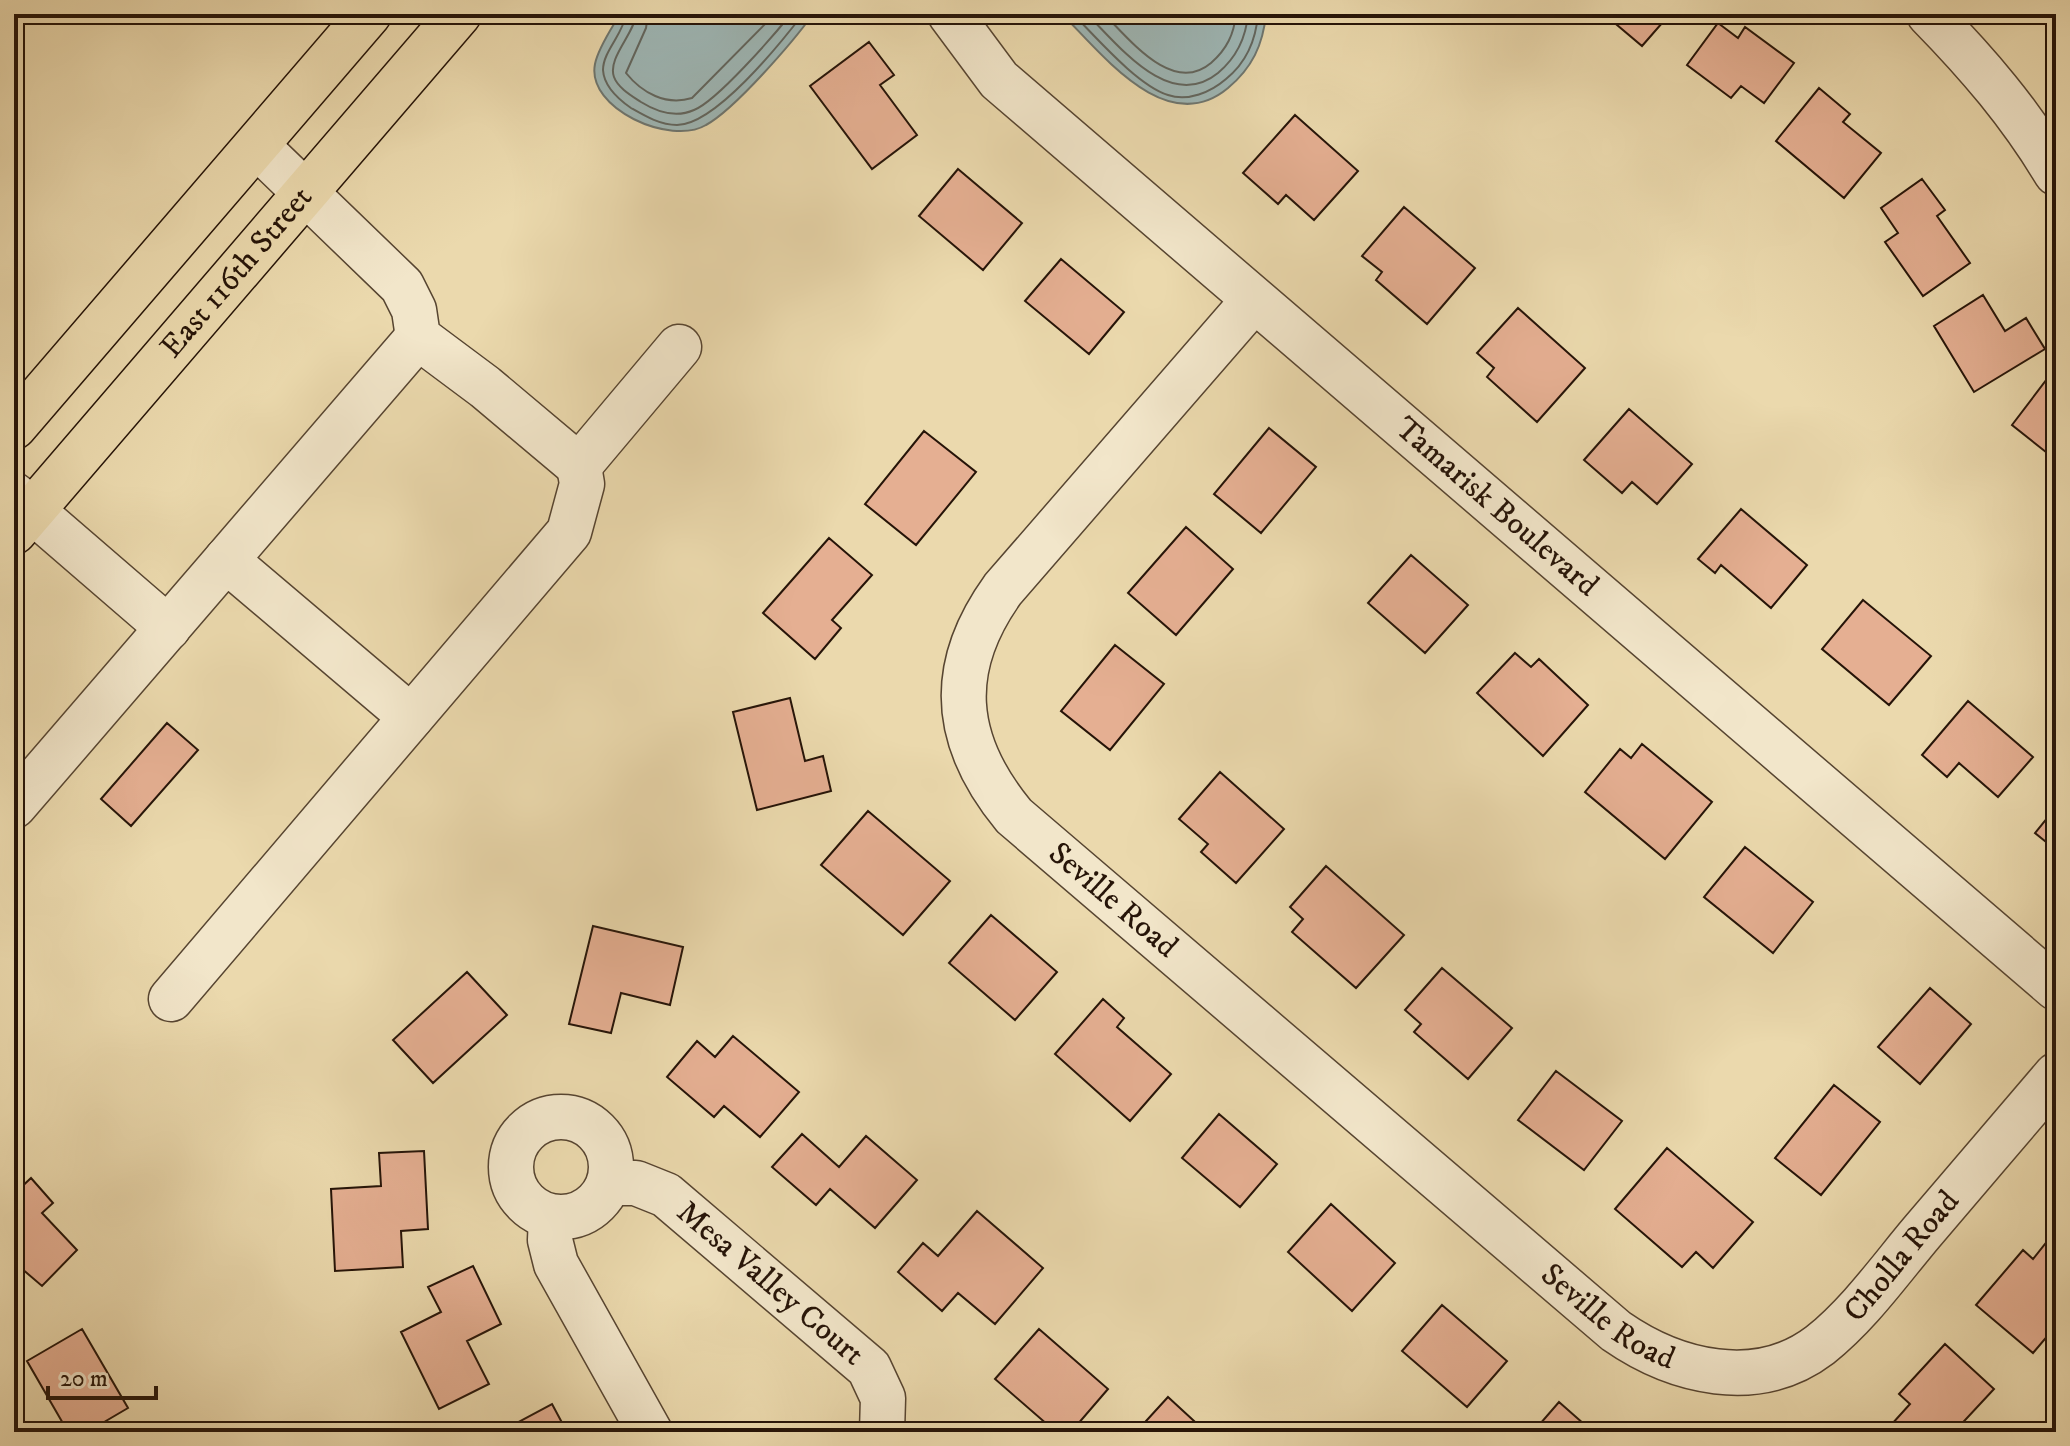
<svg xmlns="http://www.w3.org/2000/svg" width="2070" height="1446" viewBox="0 0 2070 1446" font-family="'IM FELL DW Pica',serif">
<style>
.water{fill:#9eb7b6;stroke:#6e7670;stroke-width:2}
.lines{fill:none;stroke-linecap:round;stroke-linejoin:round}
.shore{stroke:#62665f;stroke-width:2}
.building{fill:#e5af92;stroke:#261408;stroke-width:2}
.minor-casing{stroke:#574531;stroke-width:47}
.major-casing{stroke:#261408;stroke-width:47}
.minor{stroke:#f2e6ca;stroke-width:44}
.major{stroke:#ebd9ad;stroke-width:44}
.labels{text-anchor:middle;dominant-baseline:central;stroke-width:6;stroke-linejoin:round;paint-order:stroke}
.street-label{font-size:32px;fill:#261408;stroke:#f2e6ca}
</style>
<rect width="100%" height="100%" fill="#ebd9ad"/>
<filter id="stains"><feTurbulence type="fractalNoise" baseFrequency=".0025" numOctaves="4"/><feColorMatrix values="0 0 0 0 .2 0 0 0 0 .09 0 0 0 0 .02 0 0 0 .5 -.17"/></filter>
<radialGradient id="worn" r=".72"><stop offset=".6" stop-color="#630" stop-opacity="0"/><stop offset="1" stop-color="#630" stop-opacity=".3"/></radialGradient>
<path class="water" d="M620,14H813C793,42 735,109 706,125C671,146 586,109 595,64C598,48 612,28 620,14Z
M1062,14H1266C1263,45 1252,68 1228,88C1167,139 1103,55 1062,14Z"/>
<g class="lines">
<path class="shore" d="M626,14C624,33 603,51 603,70C604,87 618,99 631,108C645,116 660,125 677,125C715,125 780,44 803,14
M636,14C635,33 607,58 614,77C618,88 632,96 641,102C657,112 676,118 694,110C717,101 774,35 791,14
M648,14L646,28L626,73C642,93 666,106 692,98L775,14
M1073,14C1097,38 1137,85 1168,95C1188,102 1211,92 1226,79C1247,62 1256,40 1258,14
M1087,14C1120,47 1170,112 1218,73C1237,57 1246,38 1248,14
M1104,14C1131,41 1173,95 1211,63C1227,49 1234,34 1236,14"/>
</g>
<path class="building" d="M14,14L28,19L14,36Z
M1604,14H1670L1642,46Z
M1718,23L1738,38L1745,27L1794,63L1764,103L1741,86L1731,98L1687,65Z
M869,42L894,75L880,85L917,135L872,169L810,86Z
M1819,88L1850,114L1843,122L1881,153L1844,198L1776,141Z
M1295,115L1358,171L1314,220L1286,195L1278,204L1243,173Z
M958,169L1022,223L983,270L919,216Z
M1922,179L1945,210L1937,216L1970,263L1923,296L1885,242L1898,233L1881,208Z
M1404,207L1475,268L1427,324L1376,280L1382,272L1362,256Z
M1061,259L1124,312L1089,354L1025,301Z
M1983,295L2005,331L2026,318L2045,349L1974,392L1934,326Z
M1518,308L1585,368L1537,422L1487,377L1494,368L1477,353Z
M2050,375L2056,380V460L2012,425Z
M1629,409L1692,464L1657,504L1632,482L1622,493L1584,460Z
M1269,428L1316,467L1261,533L1214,494Z
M924,431L976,472L916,545L865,504Z
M1741,509L1807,565L1771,608L1721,565L1715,573L1698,559Z
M1186,527L1233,569L1176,635L1128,593Z
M829,538L872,575L832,620L841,628L815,659L763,613Z
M1411,555L1468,605L1425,653L1368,603Z
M1863,600L1931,656L1889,705L1822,649Z
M1115,645L1164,684L1110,750L1061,711Z
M1515,653L1531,667L1539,659L1588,705L1543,756L1477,693Z
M790,698L805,761L823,756L831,791L757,810L733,712Z
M1968,701L2033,757L1998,797L1959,763L1947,777L1922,755Z
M167,723L198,750L131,826L101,799Z
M1642,744L1712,802L1665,859L1585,792L1620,749L1631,758Z
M1220,772L1284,829L1236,883L1201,852L1208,844L1179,819Z
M2056,807V850L2035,833Z
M868,811L950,881L903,935L821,865Z
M1745,847L1813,902L1773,953L1704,897Z
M1326,866L1404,935L1356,988L1292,932L1303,919L1290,907Z
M991,915L1057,972L1015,1020L949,963Z
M593,926L683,947L670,1005L621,993L611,1033L569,1024Z
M1442,968L1512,1028L1468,1079L1414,1032L1421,1024L1405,1010Z
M467,972L507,1015L433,1083L393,1040Z
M1930,988L1971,1024L1920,1084L1878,1047Z
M1103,999L1124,1018L1117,1027L1171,1074L1130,1121L1055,1054Z
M733,1036L799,1092L760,1137L724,1106L714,1117L667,1077L697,1041L715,1057Z
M1556,1071L1622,1121L1584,1170L1518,1120Z
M1834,1085L1880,1122L1821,1195L1775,1158Z
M1219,1114L1277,1164L1240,1207L1182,1158Z
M802,1134L839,1167L866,1136L917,1180L875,1228L830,1189L816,1205L772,1167Z
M1667,1148L1753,1222L1713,1268L1696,1252L1682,1267L1615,1209Z
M424,1151L428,1229L401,1231L403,1267L335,1271L331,1189L381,1186L379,1153Z
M31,1178L53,1203L42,1213L77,1250L42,1286L14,1262V1194Z
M1331,1204L1395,1263L1352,1311L1288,1252Z
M977,1211L1043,1268L995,1324L958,1293L942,1311L898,1272L923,1243L938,1256Z
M2049,1239L2056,1245V1326L2033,1353L1976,1305L2023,1250L2033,1259Z
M473,1266L501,1324L467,1341L489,1384L439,1409L401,1332L441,1312L428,1287Z
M1442,1305L1507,1361L1467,1407L1402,1351Z
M82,1329L128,1408L87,1432H68L27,1361Z
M1039,1329L1108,1389L1071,1432H1056L995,1379Z
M1945,1344L1994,1389L1954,1432H1898L1891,1425L1910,1404L1899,1394Z
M1168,1397L1206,1432H1136Z
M1559,1402L1593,1432H1533Z
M552,1404L567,1432H500Z"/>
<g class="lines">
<g class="minor-casing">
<g id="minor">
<path id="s1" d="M950,14L999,80L2056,988"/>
<path d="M1929,14C1978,64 2020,113 2056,173"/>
<path d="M257,146L402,286L414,310L418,337L485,387L579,466L679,347"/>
<path id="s2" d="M1253,301L1003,589C946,668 952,741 1014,816L1616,1331C1675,1372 1757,1393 1820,1345C1859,1314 1890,1270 1922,1232C1967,1180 2011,1127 2056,1075"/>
<path d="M14,495L168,628"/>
<path d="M226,560L418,337"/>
<path d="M14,806L226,560L411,717"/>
<path d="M171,999L569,532L582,484L579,466"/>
<circle cx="561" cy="1167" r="50"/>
<path id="s3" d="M609,1183H636L666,1195L869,1368L883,1398L882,1432"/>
<path d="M551,1217L550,1240L556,1264L650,1432"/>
</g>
</g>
<g class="major-casing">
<g id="major">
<path d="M14,427L369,14"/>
<path id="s4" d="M14,532L459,14"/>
</g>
</g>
<use href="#minor" class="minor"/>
<use href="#major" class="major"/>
</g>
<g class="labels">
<g class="street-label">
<text stroke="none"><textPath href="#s4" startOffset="342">East 116th Street</textPath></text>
<text stroke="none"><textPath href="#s1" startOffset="738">Tamarisk Boulevard</textPath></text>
<text stroke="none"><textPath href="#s2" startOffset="760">Seville Road</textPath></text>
<text stroke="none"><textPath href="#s2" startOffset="1762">Cholla Road</textPath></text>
<text stroke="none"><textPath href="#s3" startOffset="196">Mesa Valley Court</textPath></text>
<text stroke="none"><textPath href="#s2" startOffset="1408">Seville Road</textPath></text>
</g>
</g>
<rect width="2070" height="1446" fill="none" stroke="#ebd9ad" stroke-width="48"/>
<rect x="16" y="16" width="2038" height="1414" fill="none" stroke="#261408" stroke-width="4"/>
<rect x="24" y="24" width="2022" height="1398" fill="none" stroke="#261408" stroke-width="2"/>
<path d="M48 1386v12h108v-12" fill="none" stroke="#261408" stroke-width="4"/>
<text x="60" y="1386" font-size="24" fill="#261408" stroke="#f2e6ca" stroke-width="6" paint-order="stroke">20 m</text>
<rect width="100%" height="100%" filter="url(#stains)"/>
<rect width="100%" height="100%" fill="url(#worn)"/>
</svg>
